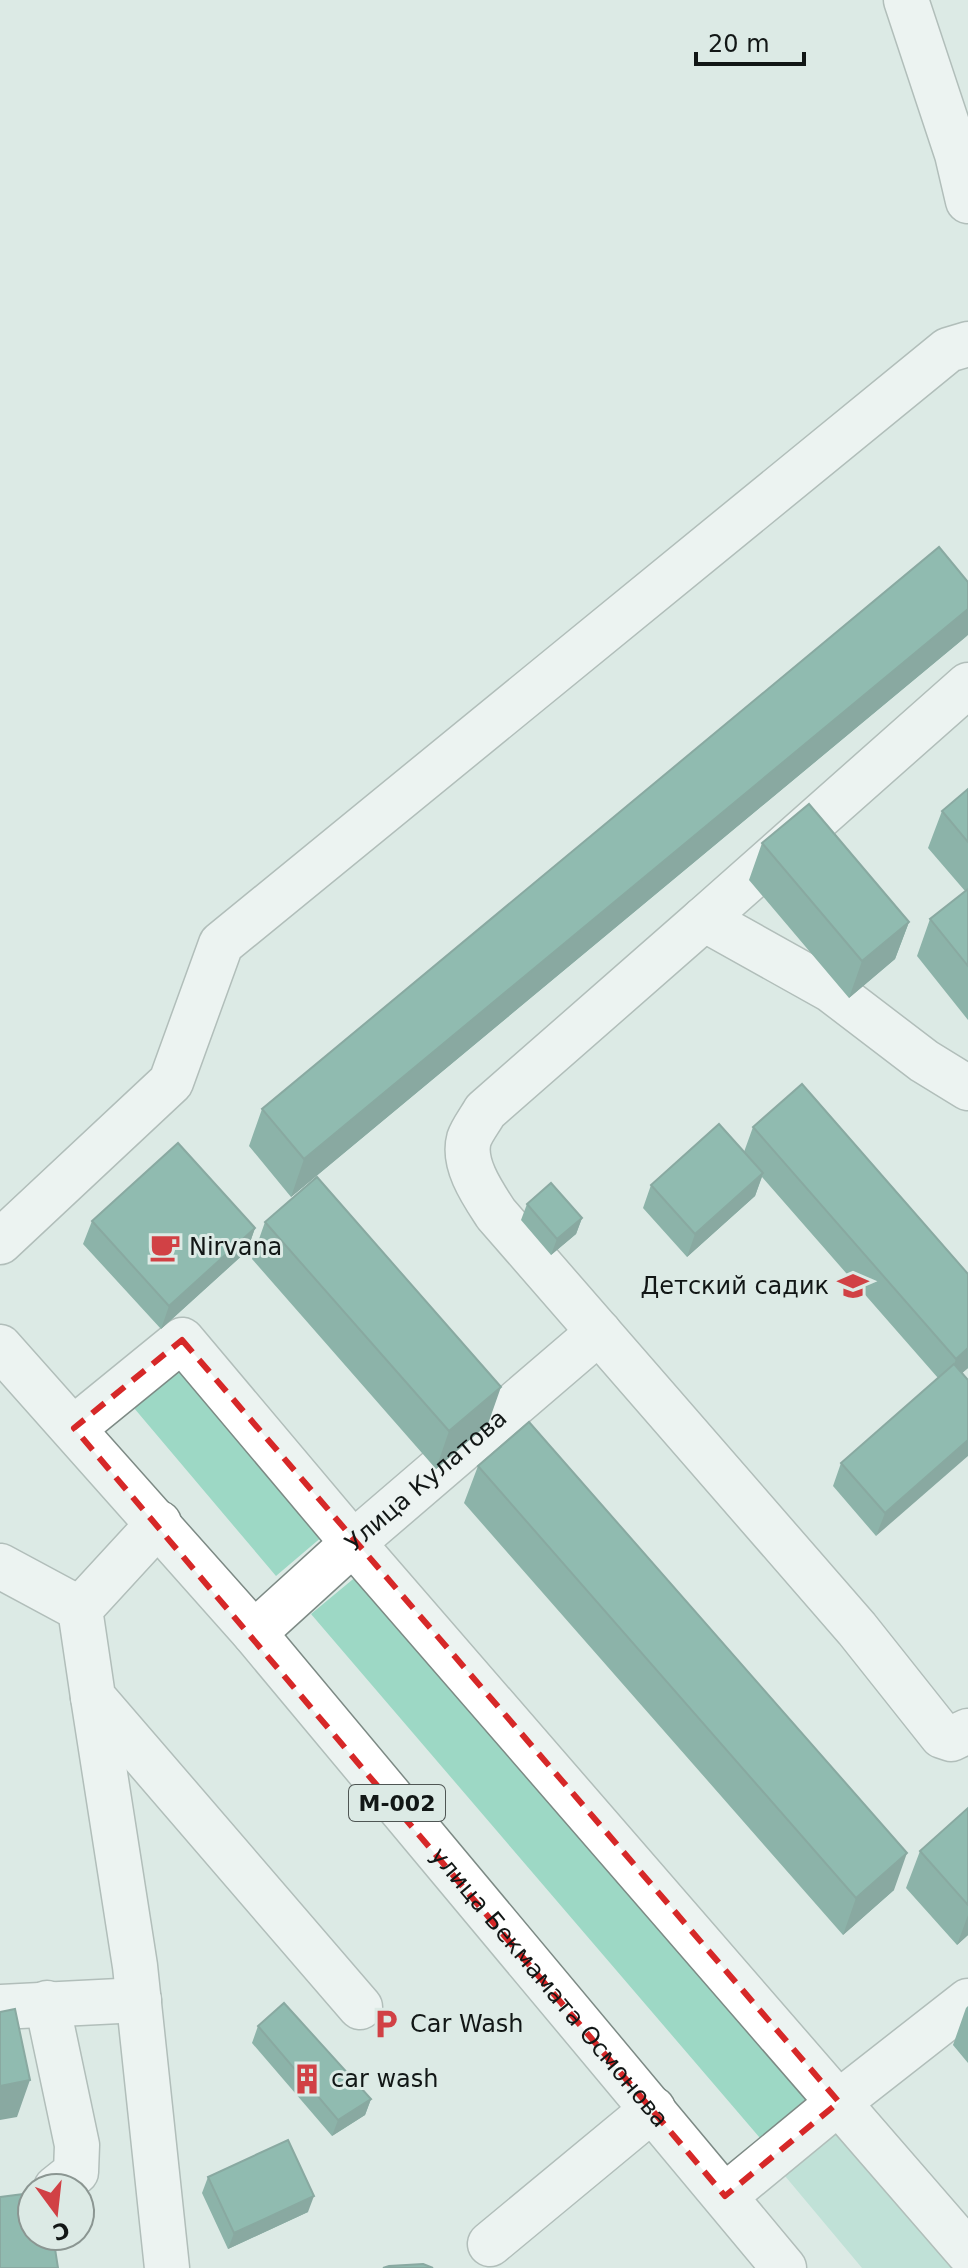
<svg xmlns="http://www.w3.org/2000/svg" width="968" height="2268" viewBox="0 0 968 2268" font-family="'DejaVu Sans',sans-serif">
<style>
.green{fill:#9dd8c5}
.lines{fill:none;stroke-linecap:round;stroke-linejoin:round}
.minor-casing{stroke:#7d8a85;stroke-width:47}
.highway-casing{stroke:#7d8a85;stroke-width:47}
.minor{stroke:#fff;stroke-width:44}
.highway{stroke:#fff;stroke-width:44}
.wall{fill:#2c725f}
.shaded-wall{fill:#245c4e}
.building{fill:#33846f;stroke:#245c4e;stroke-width:2}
.marked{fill:none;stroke:#d62828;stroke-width:6;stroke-dasharray:16 10;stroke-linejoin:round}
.labels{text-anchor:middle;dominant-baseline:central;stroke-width:6;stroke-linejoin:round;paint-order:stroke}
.shield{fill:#dceae5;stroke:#4f5654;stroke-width:2}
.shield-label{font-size:22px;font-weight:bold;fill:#121716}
.poi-label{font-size:24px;fill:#121716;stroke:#dceae5;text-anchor:start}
.street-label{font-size:24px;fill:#121716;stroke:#dceae5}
</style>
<rect width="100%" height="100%" fill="#dceae5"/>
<path class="green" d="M181,1369L323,1536L276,1576L134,1408Z
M358,1575L806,2099L760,2138L311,1614Z
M839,2131L955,2268H862L785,2176Z"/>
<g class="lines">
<g class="minor-casing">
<g id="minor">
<path d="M906,0L957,154L968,201"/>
<path d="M704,919L968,685"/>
<path d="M968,1088L924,1061L831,990L704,919L485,1111C480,1120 472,1130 469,1139C462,1164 483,1194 496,1214L857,1629L942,1736L951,1739L968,1731"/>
<path d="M0,1242L171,1082L221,944L948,350L968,344"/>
<path d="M74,1428L182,1340L353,1543L968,2252"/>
<path d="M159,1523L80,1609L93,1697L360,2007"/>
<path d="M0,1566L80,1609"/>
<path id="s1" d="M254,1633L353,1543L599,1332"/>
<path d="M93,1697L135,1966L167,2268"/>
<path d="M47,2003L77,2145L76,2172L56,2188"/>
<path d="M0,2007L139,2000"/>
<path d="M725,2196L839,2102L968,2001"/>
<path d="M490,2244L653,2109"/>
</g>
</g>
<g class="highway-casing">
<g id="highway">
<path id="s2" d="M0,1347L254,1633L784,2268"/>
</g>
</g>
<use href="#minor" class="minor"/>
<use href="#highway" class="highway"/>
</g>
<path class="wall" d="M968,635L291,1197L249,1146L262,1109Z
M968,789V1020L917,956L930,919L965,891L928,848L942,811Z
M762,843L909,922L895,959L849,998L749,880Z
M753,1127L968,1274V1368L962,1373L876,1536L833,1486L841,1463L938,1378L762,1177L755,1196L687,1257L643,1208L651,1185L744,1152Z
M527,1204L582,1218L576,1234L551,1255L521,1220Z
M92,1221L255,1228L247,1251L161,1329L83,1244Z
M265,1222L488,1424L436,1469L252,1259Z
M478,1466L894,1890L843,1935L464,1503Z
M968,1808V1935L957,1945L906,1888L920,1851Z
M968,2006V2063L953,2045L966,2008Z
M258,2026L371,2099L365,2115L332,2136L252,2043Z
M208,2177L308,2212L228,2249L202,2193Z"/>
<path class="shaded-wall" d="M968,609V635L291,1197L304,1159Z
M909,922L895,959L849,998L862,961Z
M763,1173L755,1196L687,1257L695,1234Z
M582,1218L576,1234L551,1255L557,1239Z
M255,1228L247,1251L161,1329L169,1306Z
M968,1348V1368L946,1387L956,1359Z
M501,1387L488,1424L436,1469L449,1431Z
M968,1440V1456L876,1536L885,1513Z
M907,1853L894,1890L843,1935L856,1898Z
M968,1915V1935L957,1945Z
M30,2080L17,2117L0,2120V2086Z
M371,2099L365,2115L332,2136L338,2120Z
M314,2196L308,2212L228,2249L234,2233Z"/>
<path class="building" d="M939,547L968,582V609L304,1159L262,1109Z
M968,789V842L942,811Z
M809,804L909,922L862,961L762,843Z
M968,889V966L930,919Z
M802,1084L968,1274V1348L956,1359L753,1127Z
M719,1124L763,1173L695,1234L651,1185Z
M178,1143L255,1228L169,1306L92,1221Z
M317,1177L501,1387L449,1431L265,1222Z
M551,1183L582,1218L557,1239L527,1204Z
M954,1364L968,1380V1440L885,1513L841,1463Z
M529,1422L907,1853L856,1898L478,1466Z
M968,1808V1905L920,1851Z
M284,2003L371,2099L338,2120L258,2026Z
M15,2009L30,2080L0,2086V2012Z
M288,2140L314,2196L234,2233L208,2177Z
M32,2193V2236H53L58,2268H0V2197Z
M423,2264L433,2268H383L389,2266Z"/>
<path d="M0 0H968V2268H0ZM182,1340L839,2102L725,2196L74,1428Z" fill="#dceae5" fill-opacity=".55" fill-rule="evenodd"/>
<path class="marked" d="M182,1340L839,2102L725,2196L74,1428Z"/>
<defs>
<g id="cafe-bare" transform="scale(2.4)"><path d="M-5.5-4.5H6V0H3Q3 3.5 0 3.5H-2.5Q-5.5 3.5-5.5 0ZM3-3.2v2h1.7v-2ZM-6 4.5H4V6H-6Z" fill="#d14145" stroke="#dceae5" stroke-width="2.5" paint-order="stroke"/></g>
<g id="school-bare" transform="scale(2.4)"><path d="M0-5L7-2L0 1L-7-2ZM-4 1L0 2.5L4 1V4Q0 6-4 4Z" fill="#d14145" stroke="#dceae5" stroke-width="2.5" paint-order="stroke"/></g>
<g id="parking-bare" transform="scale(2.4)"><path d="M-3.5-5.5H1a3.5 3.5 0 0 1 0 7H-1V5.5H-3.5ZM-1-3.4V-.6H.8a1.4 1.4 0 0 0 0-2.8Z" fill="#d14145" stroke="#dceae5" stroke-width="2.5" paint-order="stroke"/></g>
<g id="building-bare" transform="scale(2.4)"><path d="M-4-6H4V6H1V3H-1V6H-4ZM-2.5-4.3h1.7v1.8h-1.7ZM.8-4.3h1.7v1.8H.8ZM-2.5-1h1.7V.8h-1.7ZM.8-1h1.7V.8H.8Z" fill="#d14145" stroke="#dceae5" stroke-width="2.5" paint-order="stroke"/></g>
</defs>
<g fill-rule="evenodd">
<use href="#cafe-bare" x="165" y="1247"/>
<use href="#school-bare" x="853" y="1286"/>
<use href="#parking-bare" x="386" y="2024"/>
<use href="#building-bare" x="307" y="2079"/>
</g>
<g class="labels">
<rect class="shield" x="349" y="1785" width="96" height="36" rx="6"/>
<g class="shield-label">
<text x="397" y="1803">M-002</text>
</g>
<g class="poi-label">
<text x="189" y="1247">Nirvana</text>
<text x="829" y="1286" text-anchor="end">Детский садик</text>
<text x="410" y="2024">Car Wash</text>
<text x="331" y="2079">car wash</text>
</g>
<g class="street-label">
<text stroke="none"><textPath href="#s1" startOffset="230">Улица Кулатова</textPath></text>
<text stroke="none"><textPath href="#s2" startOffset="844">улица Бекмамата Осмонова</textPath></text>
</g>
</g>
<g transform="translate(56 2212) rotate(165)"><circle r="38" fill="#dceae5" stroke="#8b9692" stroke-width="2"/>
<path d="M0-6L14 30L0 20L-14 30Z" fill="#d14145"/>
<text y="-12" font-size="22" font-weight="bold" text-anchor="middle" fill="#121716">С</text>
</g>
<path d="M696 52v12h108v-12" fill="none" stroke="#121716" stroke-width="4"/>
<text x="708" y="52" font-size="24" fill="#121716" stroke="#dceae5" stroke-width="6" paint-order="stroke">20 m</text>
</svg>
